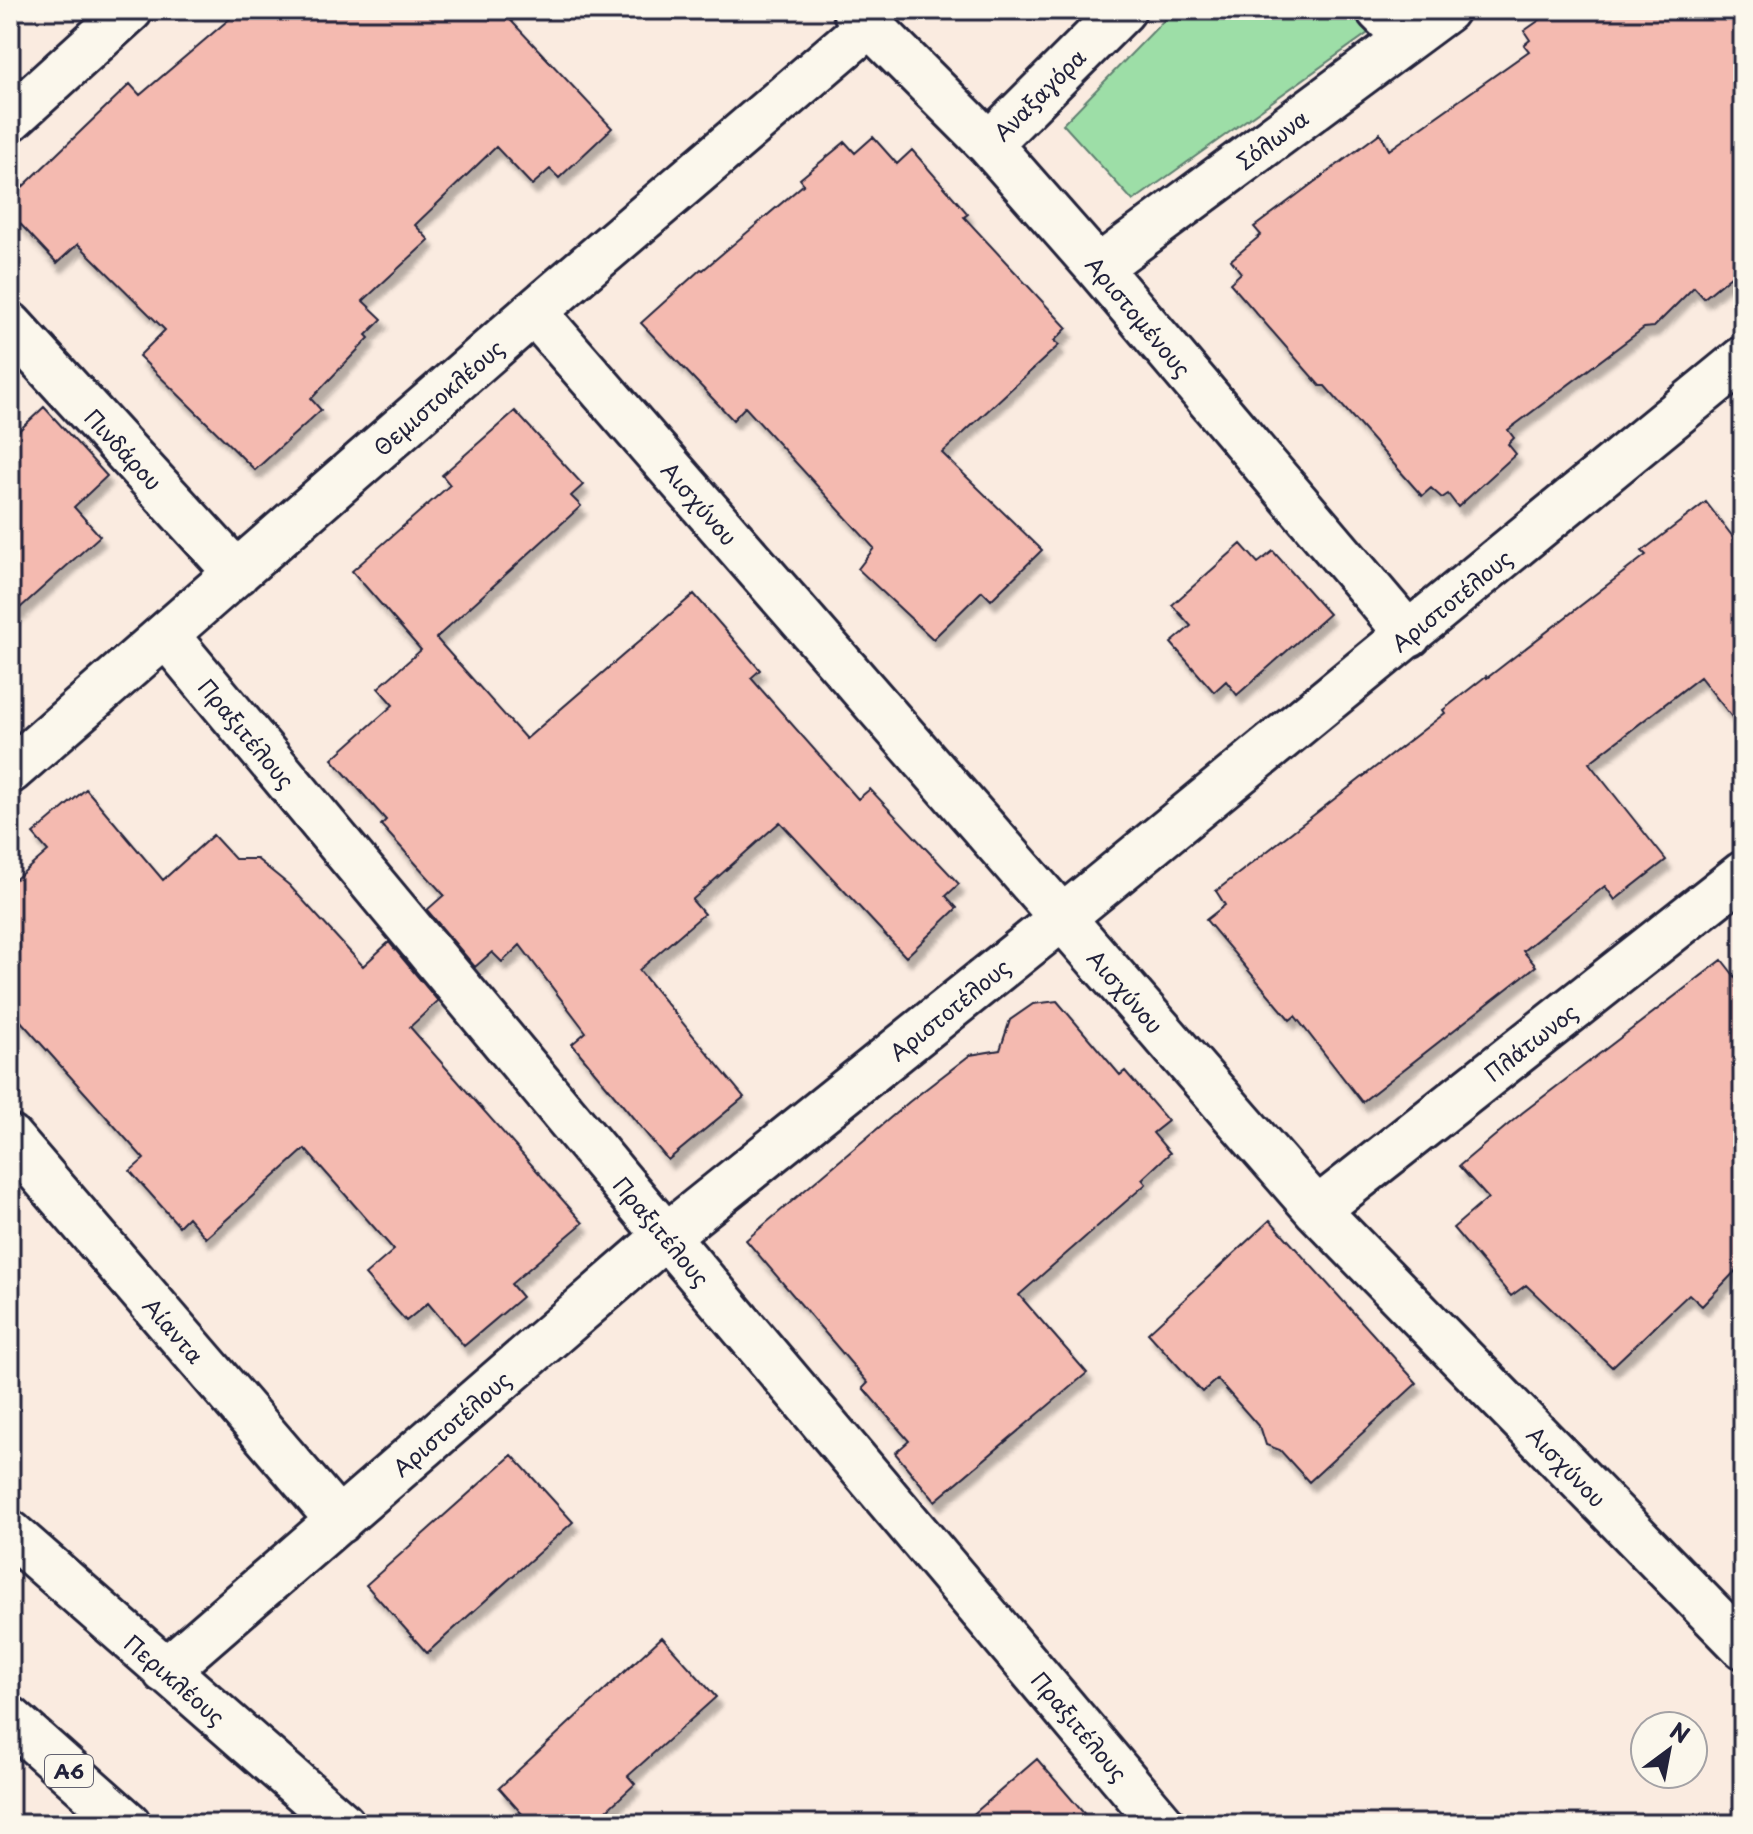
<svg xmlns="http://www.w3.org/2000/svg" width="1753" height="1834" viewBox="0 0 1753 1834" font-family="'Playpen Sans',sans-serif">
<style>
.green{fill:#9ddea7;stroke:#608071;stroke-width:2}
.building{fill:#f4bab0;stroke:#22223b;stroke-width:2;filter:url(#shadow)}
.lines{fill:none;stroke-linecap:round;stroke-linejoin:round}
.pedestrian-casing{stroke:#22223b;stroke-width:50}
.minor-casing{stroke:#22223b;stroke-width:50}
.motorway-casing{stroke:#22223b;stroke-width:50}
.pedestrian{stroke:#fbf7ec;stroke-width:44}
.minor{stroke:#fbf7ec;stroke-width:44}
.motorway{stroke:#fbf7ec;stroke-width:44}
.labels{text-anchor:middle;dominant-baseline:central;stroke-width:6;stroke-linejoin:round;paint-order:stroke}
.shield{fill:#fbf7ec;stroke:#636270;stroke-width:2}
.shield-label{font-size:20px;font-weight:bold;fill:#22223b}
.street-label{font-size:22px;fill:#22223b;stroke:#fbf7ec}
</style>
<defs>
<filter id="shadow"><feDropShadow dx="5" dy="9" stdDeviation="2" flood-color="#0004"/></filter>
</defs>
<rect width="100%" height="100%" fill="#faebe0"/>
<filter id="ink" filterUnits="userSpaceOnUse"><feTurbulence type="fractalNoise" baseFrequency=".0125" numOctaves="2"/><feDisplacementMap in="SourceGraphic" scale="16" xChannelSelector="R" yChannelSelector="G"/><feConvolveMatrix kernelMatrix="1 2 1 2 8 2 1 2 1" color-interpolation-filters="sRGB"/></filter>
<g filter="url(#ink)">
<path class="green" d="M1174,10H1357L1375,28L1133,201L1063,124Z"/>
<path class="building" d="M240,10H501L612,128L559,178L550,169L532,185L496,147L415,225L429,240L363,301L382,319L366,335L369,338L311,399L321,410L255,470L139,356L165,330L78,244L57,263L10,213V199L130,84L140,95Z
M1554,10H1743V266L1704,298L1694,287L1654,327L1644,328L1508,430L1514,438L1508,444L1516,454L1458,507L1448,494L1442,498L1431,488L1422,496L1325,386H1320L1230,283L1241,273L1231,260L1261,235L1254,227L1380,133L1389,150L1529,51L1524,45L1530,40L1524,31Z
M873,137L897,164L912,150L968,214L964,217L1067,328L1054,341L1059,345L942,453L1042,550L991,600L982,591L933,639L858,569L874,548L745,407L733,420L641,323L701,269L703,270L804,184L800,179L845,142L855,153Z
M44,407L107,476L74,507L100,536L10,617V439Z
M515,411L583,485L571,496L581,506L436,638L526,739L694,594L760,670L751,678L858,799L870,789L959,884L946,896L957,908L906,957L780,822L692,900L704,914L639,970L744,1097L668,1160L572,1044L586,1032L520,945L502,962L492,952L475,967L427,910L444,895L381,825L386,820L332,759L393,705L378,688L421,650L352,571L450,485L442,475Z
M1706,502L1743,550V731L1700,677L1589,763L1666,860L1615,900L1605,886L1523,951L1536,966L1362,1102L1295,1016L1290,1020L1206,920L1225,905L1216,891L1445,713L1443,710L1486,676L1487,678L1646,555L1642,551Z
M1241,544L1258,563L1273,551L1329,614L1237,695L1226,681L1214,692L1171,643L1191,626L1172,605Z
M86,789L163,880L213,835L235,859H257L289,885L363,966L389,942L438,1001L410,1027L583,1223L511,1284L522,1297L464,1346L428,1303L406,1321L365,1275L394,1250L305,1149L206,1238L188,1217L179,1226L130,1171L144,1159L10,1009V884L48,851L33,834Z
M1722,960L1743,987V1263L1702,1306L1689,1294L1612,1367L1526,1285L1511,1296L1453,1228L1488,1198L1459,1166L1522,1113Z
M1057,1001L1120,1075L1125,1071L1168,1121L1153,1133L1170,1153L1142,1179L1146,1184L1019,1295L1087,1373L935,1501L895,1453L909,1441L863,1388L868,1383L746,1240L909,1102L970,1055L1000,1050L1010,1020L1033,1004Z
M1270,1220L1417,1383L1309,1482L1280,1450L1266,1445L1261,1429L1217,1379L1202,1392L1148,1333Z
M512,1455L573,1522L427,1653L366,1585Z
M662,1637L716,1697L628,1776L635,1784L592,1824H531L499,1788Z
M1037,1759L1093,1824H962Z"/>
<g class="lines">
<g class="pedestrian-casing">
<path id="pedestrian" d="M1379,10L1407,38"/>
</g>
<g class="minor-casing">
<path id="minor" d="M855,10L989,144L1098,268L1409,635
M10,119L130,10
M989,144L1123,10
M1098,268L1446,10
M534,312L1317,1210L1743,1646
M10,325L237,573
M166,635L666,1236L1162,1824
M10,771L534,312L869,25
M10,1138L339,1521
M1317,1210L1743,874
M10,1533L342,1824
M165,1671L666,1236L1062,918L1743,359"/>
</g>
<g class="motorway-casing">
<path id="motorway" d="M10,1719L128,1824"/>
</g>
<use href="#pedestrian" class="pedestrian"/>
<use href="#minor" class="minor"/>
<use href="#motorway" class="motorway"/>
</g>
</g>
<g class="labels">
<rect class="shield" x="45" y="1755" width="48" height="32" rx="6"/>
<g class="shield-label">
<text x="69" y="1771">Α6</text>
</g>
<g class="street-label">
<text transform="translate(1039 94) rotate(-45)">Αναξαγόρα</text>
<text transform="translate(1272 139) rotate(-37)">Σόλωνα</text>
<text transform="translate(1139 316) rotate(50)">Αριστομένους</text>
<text transform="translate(438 397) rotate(-41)">Θεμιστοκλέους</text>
<text transform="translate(124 449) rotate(47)">Πινδάρου</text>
<text transform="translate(700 503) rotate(49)">Αισχύνου</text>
<text transform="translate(1451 600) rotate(-39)">Αριστοτέλους</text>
<text transform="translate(247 733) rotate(50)">Πραξιτέλους</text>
<text transform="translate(1126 991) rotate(49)">Αισχύνου</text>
<text transform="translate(949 1009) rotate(-39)">Αριστοτέλους</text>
<text transform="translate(1530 1042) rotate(-38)">Πλάτωνος</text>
<text transform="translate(662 1231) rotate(50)">Πραξιτέλους</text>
<text transform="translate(174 1330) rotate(49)">Αίαντα</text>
<text transform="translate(451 1423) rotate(-41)">Αριστοτέλους</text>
<text transform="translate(1567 1466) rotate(46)">Αισχύνου</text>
<text transform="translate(175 1679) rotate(41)">Περικλέους</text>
<text transform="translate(1080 1726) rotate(50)">Πραξιτέλους</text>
</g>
</g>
<rect width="1753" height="1834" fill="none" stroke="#fbf7ec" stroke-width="40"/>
<rect x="20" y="20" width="1713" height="1794" fill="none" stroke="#22223b" stroke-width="3" filter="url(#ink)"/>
<g transform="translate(1669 1750) rotate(32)"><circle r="38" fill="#fbf7ec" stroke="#a4a2a5" stroke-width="2"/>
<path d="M0-6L14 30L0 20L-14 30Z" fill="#22223b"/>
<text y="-12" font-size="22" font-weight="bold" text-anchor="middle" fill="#22223b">N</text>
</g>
</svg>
